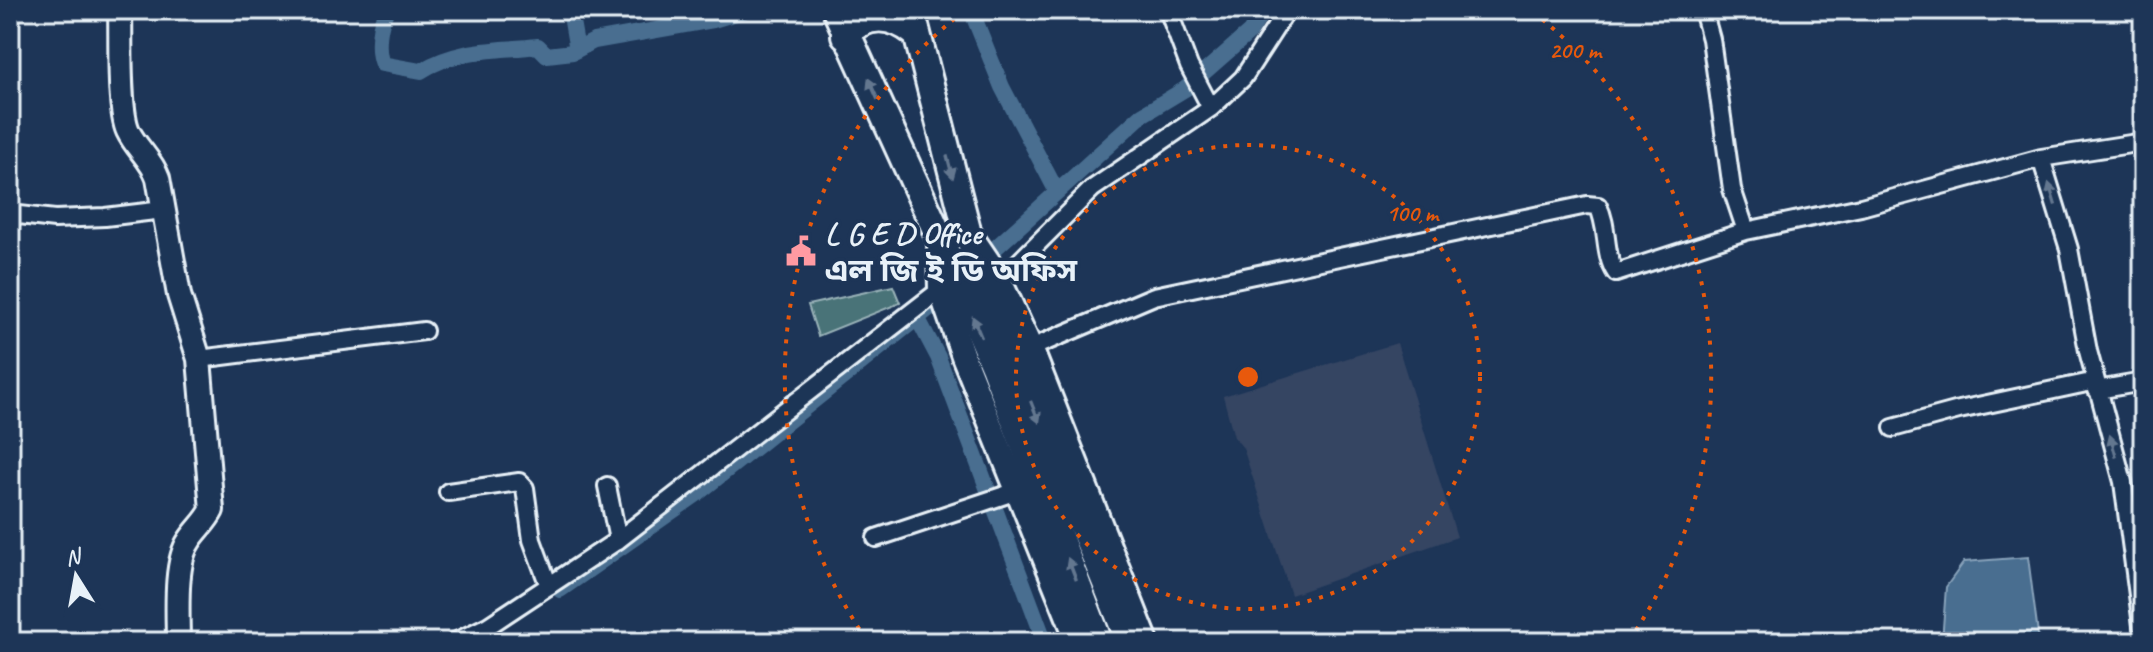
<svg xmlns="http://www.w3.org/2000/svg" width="2153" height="652" viewBox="0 0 2153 652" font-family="Caveat,'Noto Sans Bengali',sans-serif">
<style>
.built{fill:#344462}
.green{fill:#4a7378;stroke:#99b2b8;stroke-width:2}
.water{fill:#486e90;stroke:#88a2ba;stroke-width:2}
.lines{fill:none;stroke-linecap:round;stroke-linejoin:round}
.canal{stroke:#486e90;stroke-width:16}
.street-casing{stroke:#e8f1f8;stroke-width:22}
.secondary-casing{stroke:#e8f1f8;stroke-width:28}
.primary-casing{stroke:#e8f1f8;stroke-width:32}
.street{stroke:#1d3557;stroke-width:16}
.secondary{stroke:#1d3557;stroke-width:22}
.primary{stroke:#1d3557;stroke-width:26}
.oneway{fill:#64778f}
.ring{fill:none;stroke:#e8590c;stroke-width:4;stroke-dasharray:4 8}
.labels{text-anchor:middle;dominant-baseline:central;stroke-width:7;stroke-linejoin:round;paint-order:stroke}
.poi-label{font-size:32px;font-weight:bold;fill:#e8f1f8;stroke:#1d3557;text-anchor:start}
.centre{fill:#e8590c;stroke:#1d3557;stroke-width:4}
.ring-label{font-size:24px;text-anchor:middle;font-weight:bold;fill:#e8590c;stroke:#1d3557;stroke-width:7;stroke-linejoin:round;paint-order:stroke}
</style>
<rect width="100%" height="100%" fill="#1d3557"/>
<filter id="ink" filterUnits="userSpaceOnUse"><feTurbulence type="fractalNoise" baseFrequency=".0125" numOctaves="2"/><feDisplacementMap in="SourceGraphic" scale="16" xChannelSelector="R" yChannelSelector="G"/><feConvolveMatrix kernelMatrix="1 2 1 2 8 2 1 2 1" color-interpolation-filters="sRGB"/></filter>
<g filter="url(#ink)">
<path class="built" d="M1397,343L1457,537L1291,595L1243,448L1234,437L1223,396Z"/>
<path class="green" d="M893,286L900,303L818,336L808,305Z"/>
<path class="water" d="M2028,557L2039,642H1942L1946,587L1964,562Z"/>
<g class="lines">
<path class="canal" d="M387,10C379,23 376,49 382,64L421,71C458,48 496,51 538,46L547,55L573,52L594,41L713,20L746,10
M570,10L577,50
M971,10L1002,87L1057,192
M991,252L1142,115L1185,89L1250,32L1263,10
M918,319L938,357L1045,642
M560,590L697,494L936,303"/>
<g class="street-casing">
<path id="street" d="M1168,10L1189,66L1211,108
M1703,10L1711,39L1732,189L1746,231
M2041,158L2069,249L2088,351L2123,482L2143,633
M10,214L55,219L105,217L163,210
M997,274L1015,266L1092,189L1211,108L1243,78L1287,10
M1031,348L1154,296L1587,205L1598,206C1609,227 1603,254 1616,273L1746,231L1861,207L2041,158L2143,142
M199,359L424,331
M2097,390L2143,382
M1893,428L1959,410L2096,381
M607,486L618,540
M448,492L519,482L525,488L532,540L549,586
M876,538L1017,491
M455,642L488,626L618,540L940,290"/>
</g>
<g class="secondary-casing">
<path id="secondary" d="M120,10C121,37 118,109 128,131C136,148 152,160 158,178L179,295L199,359L212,510C206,522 196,530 189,541C174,563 178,615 178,642
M939,241L940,290L963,356L1078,642
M976,243L997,274L1031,348L1147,642"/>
</g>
<g class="primary-casing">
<path id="primary" d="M836,10L939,236L994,366L1099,642
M911,10L967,230L985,286L1130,642
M845,35C867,12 892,14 915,33"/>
</g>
<use href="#street" class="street"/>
<use href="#secondary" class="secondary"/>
<use href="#primary" class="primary"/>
</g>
<defs><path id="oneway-solid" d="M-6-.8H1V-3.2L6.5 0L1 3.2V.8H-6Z" transform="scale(2)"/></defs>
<g class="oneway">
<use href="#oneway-solid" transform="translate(873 89) rotate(-114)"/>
<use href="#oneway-solid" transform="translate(950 167) rotate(75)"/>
<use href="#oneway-solid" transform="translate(2052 194) rotate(-107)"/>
<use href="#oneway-solid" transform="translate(977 327) rotate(-113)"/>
<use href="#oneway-solid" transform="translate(1035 412) rotate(68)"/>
<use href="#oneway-solid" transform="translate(2113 446) rotate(-106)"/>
<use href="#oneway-solid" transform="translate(1072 569) rotate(-111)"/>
</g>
</g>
<g class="ring">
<circle cx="1248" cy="377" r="232"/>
<path d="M866 639A463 463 0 0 1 963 12M1533 12A463 463 0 0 1 1630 639"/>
</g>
<defs>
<g id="civic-bare" transform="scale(2.4)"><path d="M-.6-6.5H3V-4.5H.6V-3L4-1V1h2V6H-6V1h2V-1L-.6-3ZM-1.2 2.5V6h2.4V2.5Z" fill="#ff9aa2" stroke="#1d3557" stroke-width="2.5" paint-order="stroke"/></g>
</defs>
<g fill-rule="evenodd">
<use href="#civic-bare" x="801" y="251"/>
</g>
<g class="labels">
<g class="poi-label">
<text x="825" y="233">L G E D Office<tspan x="825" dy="37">এল জি ই ডি অফিস</tspan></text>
</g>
</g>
<circle cx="1248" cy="377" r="12" class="centre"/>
<g class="ring-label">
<text x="1575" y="58">200 m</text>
<text x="1412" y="221">100 m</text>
</g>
<rect width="2153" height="652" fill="none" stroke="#1d3557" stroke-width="40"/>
<rect x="20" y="20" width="2113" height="612" fill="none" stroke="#e8f1f8" stroke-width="3" filter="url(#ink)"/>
<g transform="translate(76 576) rotate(349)" stroke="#1d3557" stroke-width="6" paint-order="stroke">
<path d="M0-6L14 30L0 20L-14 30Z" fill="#e8f1f8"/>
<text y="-12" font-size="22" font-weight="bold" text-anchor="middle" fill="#e8f1f8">N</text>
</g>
</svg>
